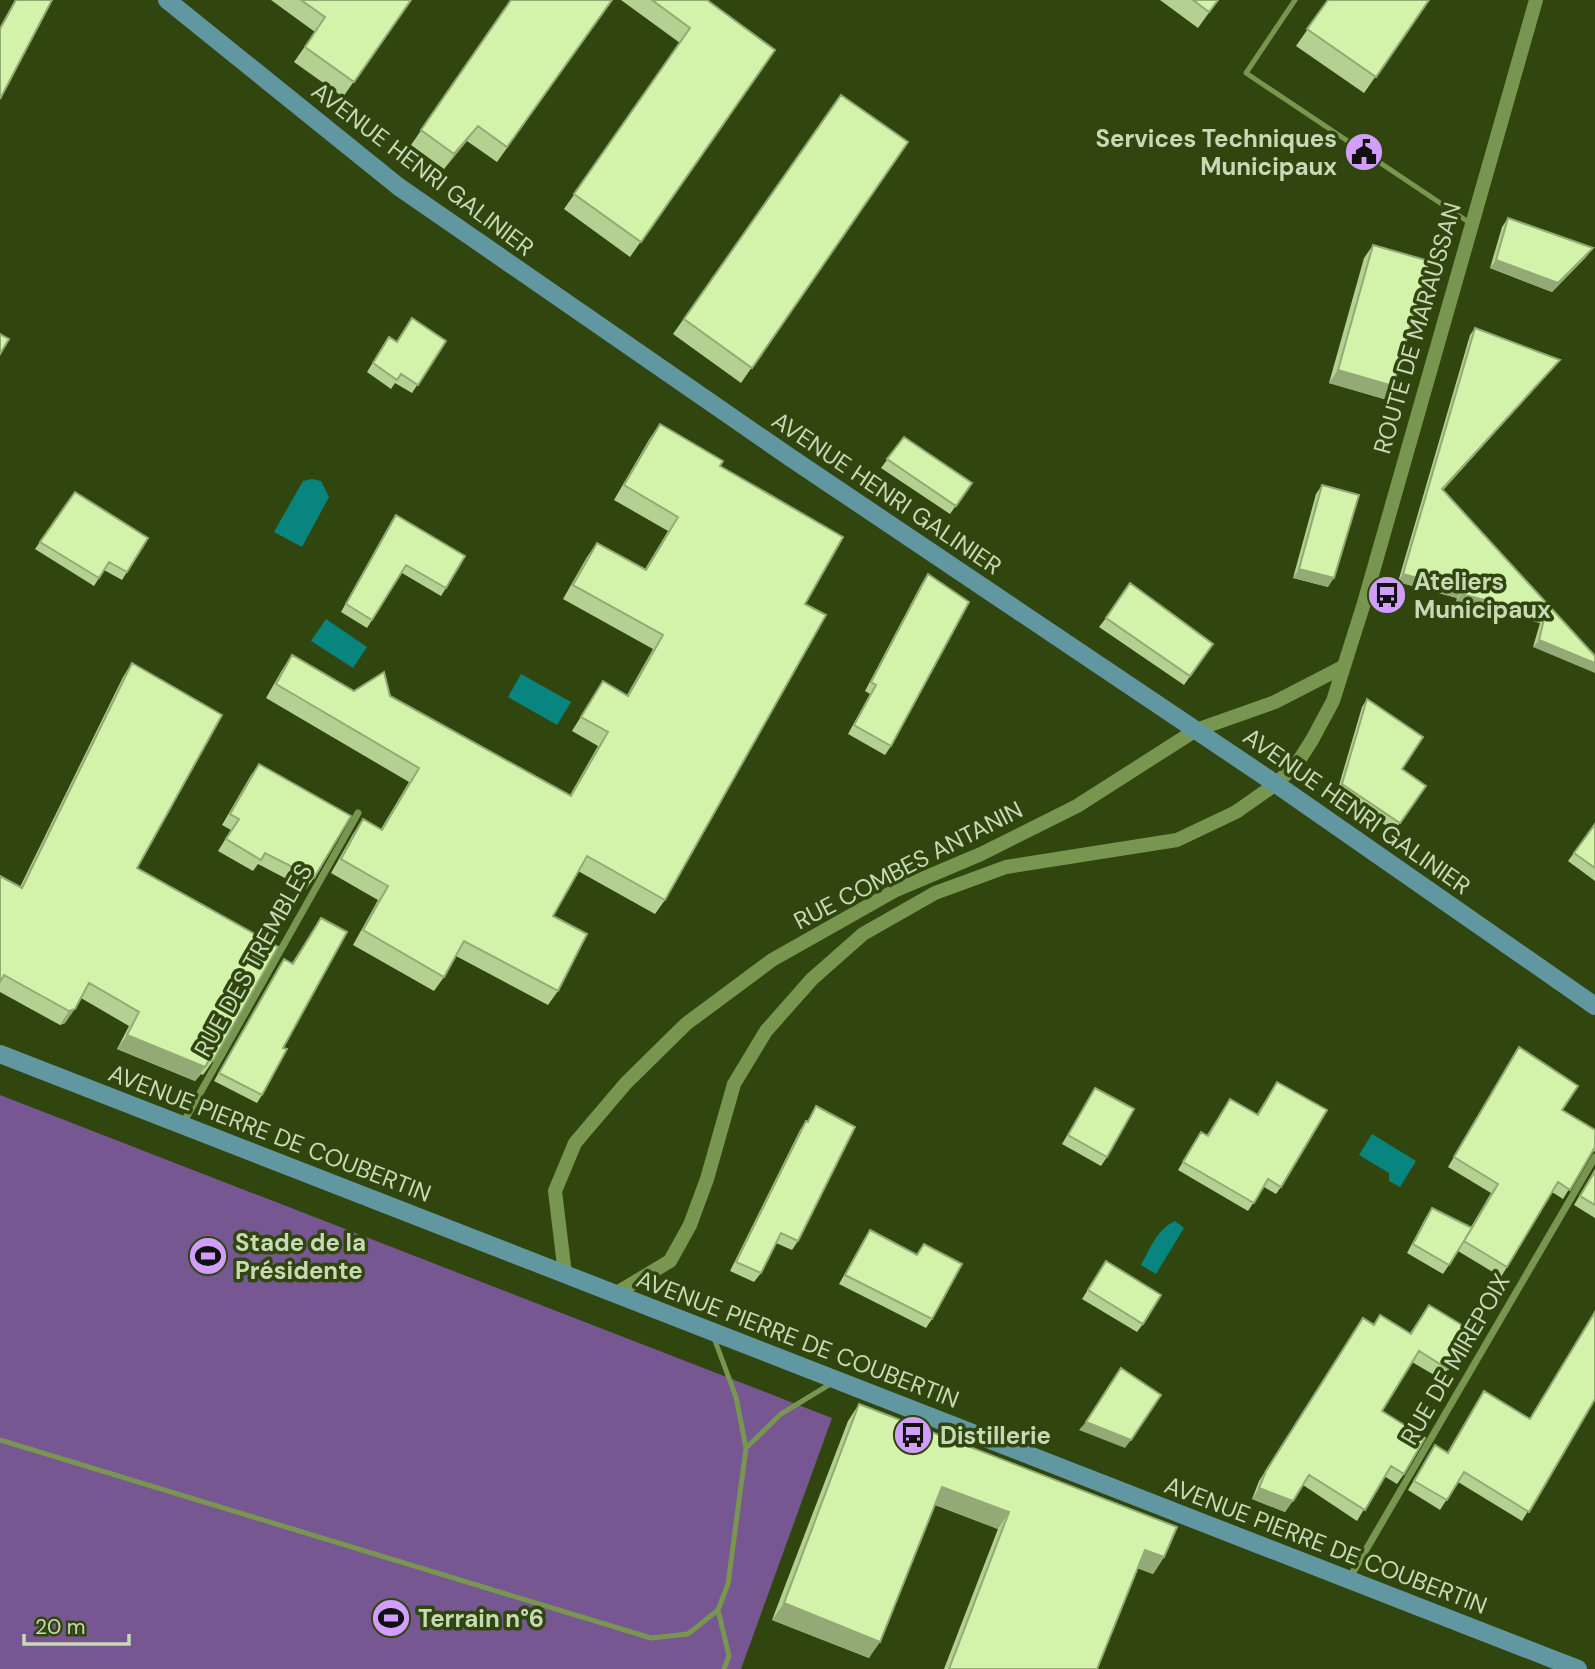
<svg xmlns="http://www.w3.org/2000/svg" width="1595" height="1669" viewBox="0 0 1595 1669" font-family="'DM Sans',sans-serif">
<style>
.pitch{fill:#765791}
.water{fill:#07857e}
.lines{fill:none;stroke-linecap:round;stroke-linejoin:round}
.lane{stroke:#789650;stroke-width:5}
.street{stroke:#789650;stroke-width:7}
.secondary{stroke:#789650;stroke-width:14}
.primary{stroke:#6197a1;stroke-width:18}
.wall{fill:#b5d191}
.shaded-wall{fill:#93aa76}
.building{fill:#d2f3a9;stroke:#93aa76;stroke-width:2}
.labels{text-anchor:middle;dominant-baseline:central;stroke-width:7;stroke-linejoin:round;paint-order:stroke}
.poi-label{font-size:24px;font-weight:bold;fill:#c8d9b5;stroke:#31460f;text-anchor:start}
.street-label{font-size:24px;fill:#c8d9b5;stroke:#31460f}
</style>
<rect width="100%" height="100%" fill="#31460f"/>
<path class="pitch" d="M0,1095L832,1418L741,1669H0Z"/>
<path class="water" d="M312,479L321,481L329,497L302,547L274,532L303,481Z
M326,619L367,647L353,668L311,641Z
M521,674L571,702L557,725L508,697Z
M1372,1134L1416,1161L1400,1187L1389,1181V1173L1359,1155Z
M1175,1221L1184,1228L1156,1274L1141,1265C1150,1249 1157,1229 1175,1221Z"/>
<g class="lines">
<path class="lane" d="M1295,0L1246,73L1470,223
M0,1440L651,1638L688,1634L718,1610L728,1584L746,1448L736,1397L714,1338
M746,1448L781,1414L832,1383
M718,1610L729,1656L724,1669"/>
<path class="street" d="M182,1125L358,813
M1349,1579L1595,1157"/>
<path class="secondary" d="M565,1274L555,1191L575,1143L626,1083L686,1024L772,960L896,890L981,854L1077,806L1196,730L1275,702L1341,668
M615,1294L670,1261L690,1225L707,1179L734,1084L766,1031L812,979L863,934L935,893L1006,867L1177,840L1236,812L1276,784L1298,762L1312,740L1333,701L1364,603L1536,0"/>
<path class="primary" d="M167,0L399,187L791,458L1276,784L1595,1006
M0,1054L1578,1669"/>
</g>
<path class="wall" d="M15,0H52L0,99V27Z
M271,0H411L343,97L294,62L315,32Z
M511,0H612L497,162L467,141L444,169L411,145Z
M621,0H707L775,50L630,257L564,209L680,43Z
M1160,0H1218L1198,28Z
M1328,0H1429L1364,93L1296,46Z
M841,95L908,142L741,383L673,334Z
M1508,218L1593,248L1586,257L1552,292L1490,268L1502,227Z
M1373,245L1393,386L1384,399L1329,383L1364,258Z
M1475,328L1554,367L1443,490L1595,656L1533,647L1540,623L1456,601L1457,598L1398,582L1470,335Z
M446,341L412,393L395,383L391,389L367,372L383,346L396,342Z
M660,424L720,466L805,604L665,900L655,914L578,871L553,916L558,991L548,1005L456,956L444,977L434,991L353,945L378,900L331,873L353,834L363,819L381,829L409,782L266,698L282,670L292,655L354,691L390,696L570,795L598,746L572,731L603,681L627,695L653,649L563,599L587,557L597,543L645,569L668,531L614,500L650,438Z
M904,437L972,483L950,514L881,468Z
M1322,485L1328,587L1293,578L1316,494Z
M75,492L127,572L122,580L104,570L94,586L35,549Z
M396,515L446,588L441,596L402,573L367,628L341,612L391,522Z
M928,574L891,746L885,755L848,734L870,694L865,691L922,583Z
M1106,618L1213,644L1184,685L1099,627Z
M132,663L137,868L213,1061L203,1075L201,1074L195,1081L117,1049L129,1026L81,998L65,1023L60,1025L0,992V876L20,887L123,677Z
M1367,699L1402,769L1426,786L1394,831L1337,792L1362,707Z
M259,764L314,878L306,889L258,864L253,871L218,851L231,830L222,825L251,775Z
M1595,824V881L1568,861Z
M321,918L283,1048L262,1095L257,1103L214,1081L279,966L284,959L292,963Z
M1519,1047L1562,1110L1595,1130V1151L1591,1153L1563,1199L1552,1192L1501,1277L1458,1251L1443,1274L1407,1253L1426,1217L1432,1208L1471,1227L1491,1193L1448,1167Z
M1277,1082L1281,1187L1276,1194L1264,1187L1248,1211L1178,1170L1201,1132L1207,1135L1230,1099L1257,1114Z
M1095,1088L1107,1157L1101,1166L1062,1144Z
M816,1106L798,1241L792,1250L776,1243L761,1273L754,1282L730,1271L800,1130L806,1121L807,1122Z
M1595,1169V1218L1574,1205Z
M870,1230L916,1255L924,1244L932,1319L926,1328L839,1284Z
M1106,1261L1143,1324L1137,1332L1082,1299Z
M1429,1305L1448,1369L1441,1379L1412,1362L1382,1411L1404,1474L1397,1484L1384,1476L1357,1521L1303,1485L1285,1512L1252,1499L1259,1481L1363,1318L1374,1324L1410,1333Z
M1595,1311V1399L1522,1521L1458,1482L1440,1510L1408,1490L1435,1445L1447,1453L1484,1391L1530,1419Z
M859,1404L1164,1557L1153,1574L1137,1568L1097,1669H944L998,1529L935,1505L869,1658L772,1620L848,1421Z"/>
<path class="shaded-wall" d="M478,126L467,141L444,169L454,154Z
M1593,248L1586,257L1552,292L1490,268L1496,260Z
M1560,360L1554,367L1437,497L1442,489Z
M1338,370L1393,386L1384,399L1329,383Z
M1299,569L1334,578L1328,587L1293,578Z
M1403,574L1462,591L1457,598L1398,582Z
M1461,594L1545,615L1540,623L1456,601Z
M1539,640L1595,663V673L1533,647Z
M75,1009L65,1023L60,1025L69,1011Z
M127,1035L205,1067L195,1081L117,1049Z
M1086,1422L1131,1440L1125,1448L1079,1430Z
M942,1487L1009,1512L998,1529L930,1503Z
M1259,1488L1293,1501L1285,1512L1252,1499Z
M1145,1550L1164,1557L1153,1574L1133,1566Z
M784,1603L880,1642L869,1658L772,1620Z"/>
<path class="building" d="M16,0H52L0,99V29Z
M301,0H411L354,82L305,47L325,17Z
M511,0H612L507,147L478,126L454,154L421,130Z
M652,0H707L775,50L641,242L574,194L690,28Z
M1193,0H1218L1209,12Z
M1328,0H1429L1376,77L1307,29Z
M841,95L908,142L752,368L684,319Z
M1508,218L1593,248L1558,283L1496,260Z
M1373,245L1429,261L1393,386L1338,370Z
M412,318L446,341L418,385L401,374L397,380L373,363L389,337L397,342Z
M1475,328L1560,360L1442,489L1595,656V663L1539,640L1545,615L1461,594L1462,591L1403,574Z
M0,334L9,339L0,354Z
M660,424L723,461L720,466L843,537L805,604L826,615L665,900L587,856L553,916L587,934L558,991L464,941L444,977L363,930L388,886L341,859L363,819L382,830L419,768L276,684L292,655L354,691L384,672L390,696L571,796L608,732L581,717L603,681L628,696L663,635L573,585L597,543L646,570L678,517L624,485Z
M904,437L972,483L956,506L887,459Z
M1322,485L1359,495L1334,578L1299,569Z
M75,492L148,538L127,572L109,562L99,578L40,542Z
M396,515L465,556L446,588L406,565L372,620L346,604Z
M928,574L969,602L891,746L854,725L876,685L871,682Z
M1130,583L1213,644L1190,676L1106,618Z
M132,663L222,715L137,868L278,947L213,1061L209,1060L205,1067L127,1035L139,1012L89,983L75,1009L69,1011L4,975L0,982V876L22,888Z
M1367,699L1423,737L1402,769L1426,786L1400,823L1342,784Z
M259,764L351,816L314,878L265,853L261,860L226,839L239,819L230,814Z
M1595,824V868L1574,853Z
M321,918L347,932L283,1048L287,1049L262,1095L219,1073L284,959L293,964Z
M1519,1047L1578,1086L1562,1110L1595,1130V1147L1570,1190L1558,1182L1507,1267L1464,1241L1498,1184L1454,1157Z
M1277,1082L1327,1110L1281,1187L1268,1179L1254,1203L1183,1162L1201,1132L1208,1136L1230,1099L1258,1115Z
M1095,1088L1134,1109L1107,1157L1068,1135Z
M816,1106L855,1127L798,1241L781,1233L761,1273L736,1262L806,1121L808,1122Z
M1595,1171V1205L1580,1196Z
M1432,1208L1472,1228L1449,1265L1413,1244Z
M870,1230L917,1255L924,1244L962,1264L932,1319L845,1275Z
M1106,1261L1161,1295L1143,1324L1088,1290Z
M1429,1305L1470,1330L1448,1369L1419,1351L1382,1411L1425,1438L1404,1474L1391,1466L1365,1510L1309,1475L1293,1501L1259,1488L1266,1471L1363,1318L1374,1325L1380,1315L1411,1334Z
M1595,1312V1399L1529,1512L1464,1472L1447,1500L1414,1481L1435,1445L1448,1453L1484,1391L1530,1419Z
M1121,1368L1161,1395L1131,1440L1086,1422Z
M859,1404L1177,1527L1164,1557L1145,1550L1097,1669H949L1009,1512L942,1487L880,1642L784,1603Z"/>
<defs>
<g id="civic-disc" transform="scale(2.0125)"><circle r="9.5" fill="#d19dfe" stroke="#31460f"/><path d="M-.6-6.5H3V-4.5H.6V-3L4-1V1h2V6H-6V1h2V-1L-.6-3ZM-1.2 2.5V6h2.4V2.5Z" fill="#111"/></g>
<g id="bus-disc" transform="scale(2.0125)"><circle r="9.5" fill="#d19dfe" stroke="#31460f"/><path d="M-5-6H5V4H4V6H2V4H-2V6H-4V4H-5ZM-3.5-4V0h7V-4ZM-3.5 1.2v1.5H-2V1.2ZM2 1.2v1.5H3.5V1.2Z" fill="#111"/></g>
<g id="stadium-disc" transform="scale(2.0125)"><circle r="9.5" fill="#d19dfe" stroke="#31460f"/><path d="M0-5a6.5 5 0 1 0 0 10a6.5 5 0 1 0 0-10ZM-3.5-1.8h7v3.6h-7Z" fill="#111"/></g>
</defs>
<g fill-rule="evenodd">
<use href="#civic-disc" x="1364" y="152"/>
<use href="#bus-disc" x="1387" y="595"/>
<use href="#stadium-disc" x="208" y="1256"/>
<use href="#bus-disc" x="913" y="1435"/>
<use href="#stadium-disc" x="391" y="1618"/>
</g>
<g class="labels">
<g class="poi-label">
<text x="1337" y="138" text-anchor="end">Services Techniques<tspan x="1337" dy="28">Municipaux</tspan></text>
<text x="1414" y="581">Ateliers<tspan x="1414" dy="28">Municipaux</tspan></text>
<text x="235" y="1242">Stade de la<tspan x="235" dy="28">Présidente</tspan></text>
<text x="940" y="1435">Distillerie</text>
<text x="418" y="1618">Terrain n°6</text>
</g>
<g class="street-label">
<text transform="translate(423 169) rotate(37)">AVENUE HENRI GALINIER</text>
<text transform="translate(1417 328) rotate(-74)">ROUTE DE MARAUSSAN</text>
<text transform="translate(887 493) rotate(34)">AVENUE HENRI GALINIER</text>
<text transform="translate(1357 811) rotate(35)">AVENUE HENRI GALINIER</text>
<text transform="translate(908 865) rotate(-27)">RUE COMBES ANTANIN</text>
<text transform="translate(253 960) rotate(-61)">RUE DES TREMBLES</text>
<text transform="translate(270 1133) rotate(21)">AVENUE PIERRE DE COUBERTIN</text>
<text transform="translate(798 1339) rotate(21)">AVENUE PIERRE DE COUBERTIN</text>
<text transform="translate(1455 1359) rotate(-60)">RUE DE MIREPOIX</text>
<text transform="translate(1326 1545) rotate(21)">AVENUE PIERRE DE COUBERTIN</text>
</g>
</g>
<path d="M24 1634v10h105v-10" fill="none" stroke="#c8d9b5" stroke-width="3.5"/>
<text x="35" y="1634" font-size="21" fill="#c8d9b5" stroke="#31460f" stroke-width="5" paint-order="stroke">20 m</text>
</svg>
